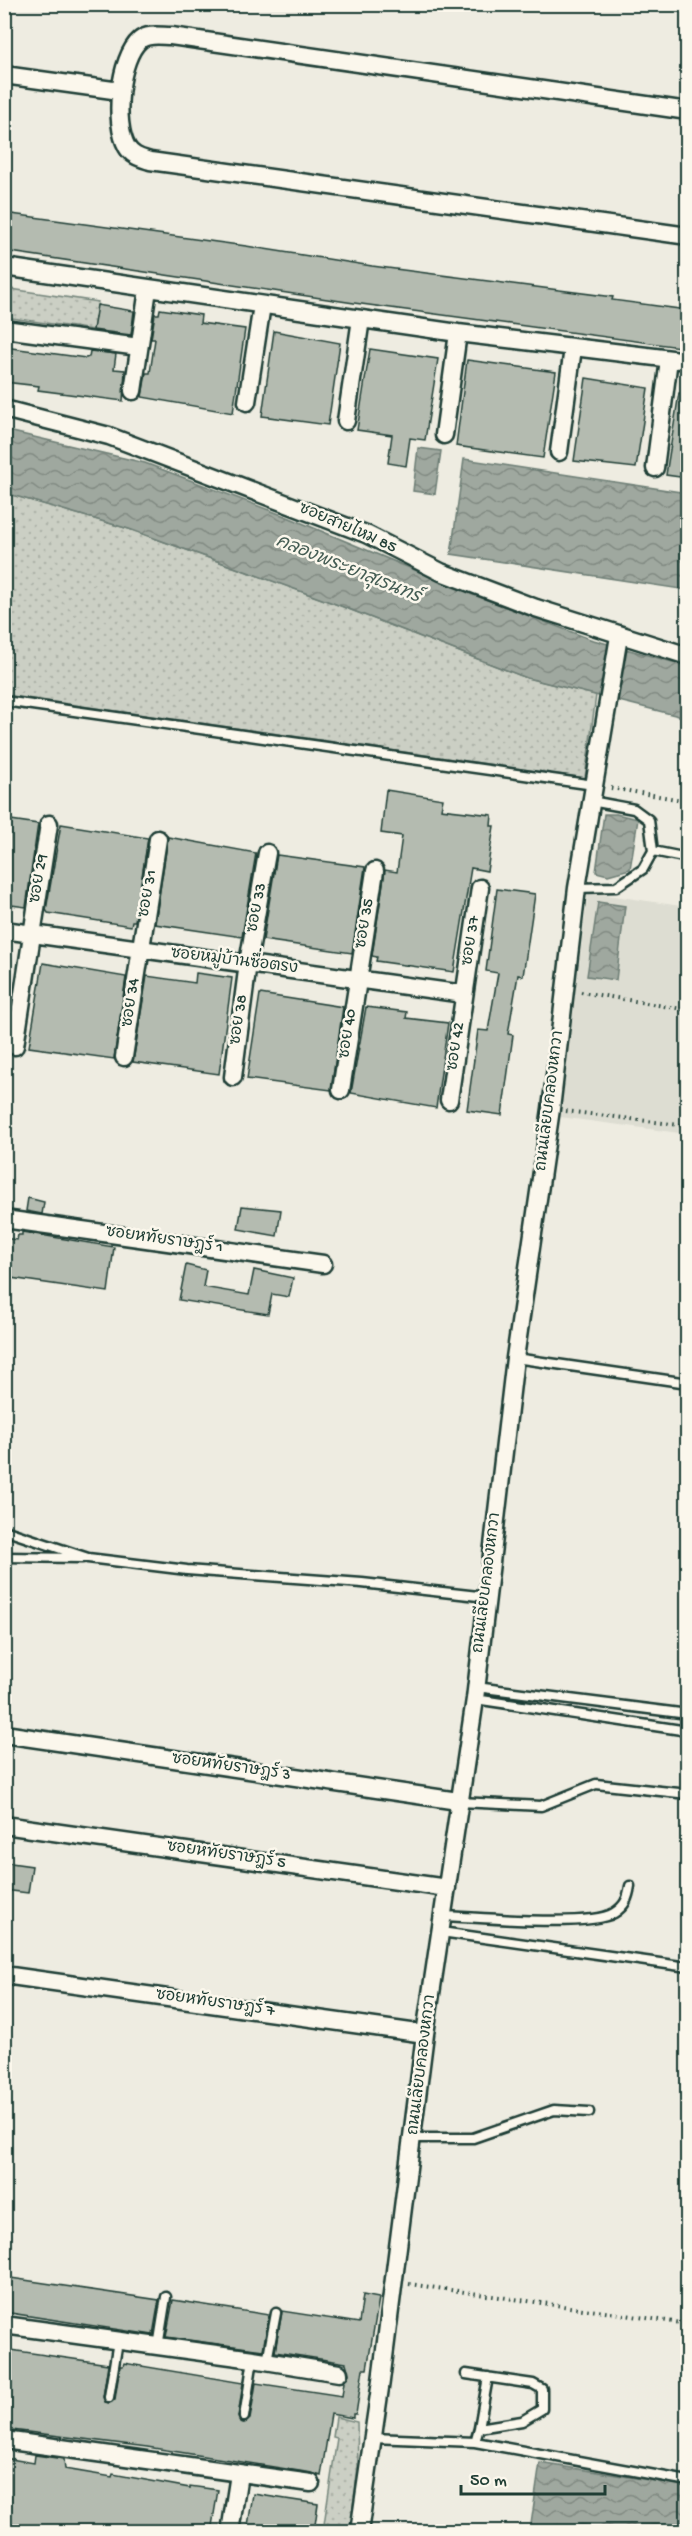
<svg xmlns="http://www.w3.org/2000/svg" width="692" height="2536" viewBox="0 0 692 2536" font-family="'Gochi Hand','Playpen Sans Thai',sans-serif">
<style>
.built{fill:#ddddd2}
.grass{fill:url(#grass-dots);stroke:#75867c;stroke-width:1.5}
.water{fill:url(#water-waves);stroke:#6c7d74;stroke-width:1.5}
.building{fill:#b4bbb0;stroke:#1f3d34;stroke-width:1.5}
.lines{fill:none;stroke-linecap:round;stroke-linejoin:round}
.lane-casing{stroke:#1f3d34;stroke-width:13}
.street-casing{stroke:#1f3d34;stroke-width:21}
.path{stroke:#1f3d34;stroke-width:4;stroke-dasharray:1.5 4.5;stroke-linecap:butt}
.lane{stroke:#fbf7ec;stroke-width:8}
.street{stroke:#fbf7ec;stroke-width:16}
.labels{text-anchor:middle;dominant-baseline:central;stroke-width:5;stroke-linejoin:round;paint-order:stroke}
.street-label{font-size:16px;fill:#1f3d34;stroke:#fbf7ec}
.water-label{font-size:18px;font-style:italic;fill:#455d54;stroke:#fbf7ec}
</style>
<defs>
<pattern id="grass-dots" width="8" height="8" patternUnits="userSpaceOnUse" patternTransform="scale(1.5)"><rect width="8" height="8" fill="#cbcfc4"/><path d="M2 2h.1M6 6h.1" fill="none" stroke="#aeb3a9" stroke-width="1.8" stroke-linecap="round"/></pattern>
<pattern id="water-waves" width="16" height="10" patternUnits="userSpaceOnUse" patternTransform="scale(1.5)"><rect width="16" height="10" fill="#9fa89f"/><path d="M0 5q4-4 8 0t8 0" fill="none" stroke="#818a82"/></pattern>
</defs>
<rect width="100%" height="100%" fill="#eeece1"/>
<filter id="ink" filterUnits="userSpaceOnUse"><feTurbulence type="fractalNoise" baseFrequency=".0167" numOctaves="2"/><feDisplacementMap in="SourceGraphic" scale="12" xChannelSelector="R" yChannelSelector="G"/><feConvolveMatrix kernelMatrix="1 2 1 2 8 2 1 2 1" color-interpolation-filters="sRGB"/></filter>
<g filter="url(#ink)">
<path class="built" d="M588,892L687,907V1134L560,1117Z"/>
<path class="grass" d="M4,288L98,302L93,330L5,317Z
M5,493L129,529L333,603L527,678L596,695L585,778L5,695Z
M336,2417L357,2422L358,2466L350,2531H323L337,2438L333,2437Z"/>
<path class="water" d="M4,430L145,463L290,518L482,598L590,639L687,666V718L527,678L333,603L129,529L5,493Z
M418,448L441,451L435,494L413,491Z
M464,459L687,493V590L451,554Z
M604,814H616L638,819L630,869L608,875L596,872Z
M598,902L625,906L616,980L587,976Z
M540,2463L687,2486V2531H530Z"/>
<path class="building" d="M4,213L246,246L372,266L613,297L612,300L687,310V348L354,303L4,251Z
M97,305L134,311L131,335L93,330Z
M160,309L201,315L200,323L245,329L233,413L142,397L146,373H150L155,339H151L155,314H159Z
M274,331L340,343L328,425L262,416Z
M4,347L86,358L89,357L90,351L116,354L114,369L125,370L123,401L38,390L39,386L4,382Z
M370,349L438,359L425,440L410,438L406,466L388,463L392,435L357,430Z
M467,360L556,372L543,458L456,446Z
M586,378L648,388L636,468L574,461Z
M679,393L687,394V478L666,475Z
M386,790L443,799L441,809L492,815L491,826H494L487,871L471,868L454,972L376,961L377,957L372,956L385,870L397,872L402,836L381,833Z
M4,819L38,824L26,907L4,904Z
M61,824L148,838L135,921H132L131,926L48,913L46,910Z
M168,837L256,853L242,937L155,924Z
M277,855L365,867L352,953L263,940Z
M497,889L535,894L523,976L518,975L508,1034L513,1035L502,1115L467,1110L478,1030L488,1031L498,973L486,971Z
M43,963L126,977L114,1059L29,1047Z
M196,973L232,978L219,1074L133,1062L147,976L195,983Z
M260,994L343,1007L331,1090L247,1079Z
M366,1007L407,1012L406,1018L448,1023L436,1108L351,1093Z
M28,1198L44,1202L42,1214L26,1211Z
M242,1206L281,1210L277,1236L238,1229Z
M22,1232L114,1247L108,1292L4,1277V1238L17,1240L18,1235H22Z
M186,1265L206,1270L203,1287L249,1295L254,1270L293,1278L289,1297L272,1294L268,1314L179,1300Z
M4,1862L32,1866L28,1893L4,1890Z
M4,2277L159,2300L153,2335L4,2312Z
M363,2295L379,2298L367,2369H363L356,2414H353V2418L331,2414L321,2476L312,2473L147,2447L4,2429L7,2383H4V2349L108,2364L103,2397L105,2402L109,2403L115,2399L120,2366H123L124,2363L243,2383L238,2417L240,2422L244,2423L250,2419L256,2383L342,2396L344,2382L349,2374L346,2363L275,2352L282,2311L359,2323Z
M173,2300L269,2315L263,2350L166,2337Z
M35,2455L64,2459L65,2469L112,2477L113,2474L190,2488V2486L218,2490L211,2532H4V2458L34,2463Z
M253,2494L318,2504L314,2532H247Z"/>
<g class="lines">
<g class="lane-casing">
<path id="lane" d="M4,701L594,785
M653,851L688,858
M577,888L616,887L643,869L653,851L649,820L634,809L591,801
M515,1358L688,1383
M4,1530L88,1558L187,1570L362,1583L487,1597
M4,1557L82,1558
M476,1687L688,1714
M475,1699L688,1731
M459,1802L541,1806L596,1784L688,1794
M443,1916C477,1917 590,1928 614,1913C625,1906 628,1899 630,1886
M441,1932L688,1967
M413,2138H473L554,2110L589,2112
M158,2347L166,2297
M267,2361L276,2313
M466,2374L533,2384L542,2389V2409L522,2421L479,2428L475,2442
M109,2397L118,2341
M244,2417L253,2359
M479,2428L488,2377
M372,2438L475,2442L688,2481"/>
</g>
<g class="street-casing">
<path id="street" d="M4,75L120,91
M688,111L171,36C161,36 148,33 140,40C119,58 113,123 127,147C132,156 141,158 150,161L688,236
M4,267L458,333L688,361
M4,329L139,347
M133,391L148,289
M247,402L262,305
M4,409L109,436L366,534L441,572L536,608L688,656
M346,421L361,319
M444,435L458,333
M559,452L573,348
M655,468L669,359
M4,930L464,994
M15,1046L49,824
M124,1057L158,839
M233,1077L248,963L267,853
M341,1090L375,871
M449,1100L480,888
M4,1219L323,1264
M4,1734L458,1801
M4,1825L447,1888
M4,1975L425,2034
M4,2325L253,2359L339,2373
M4,2440L311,2483
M230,2532L239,2474
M359,2532L381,2381L425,2034L475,1699L515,1358L551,1109L577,888L619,636"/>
</g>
<path class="path" d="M611,788L688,801
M581,992L688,1010
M566,1111L688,1126
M409,2284L688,2324"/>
<use href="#lane" class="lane"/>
<use href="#street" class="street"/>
</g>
</g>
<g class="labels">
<g class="street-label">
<text transform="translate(347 529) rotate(23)">ซอยสายไหม 85</text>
<text transform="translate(40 879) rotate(-81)">ซอย 29</text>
<text transform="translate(149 894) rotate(-80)">ซอย 31</text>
<text transform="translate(258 908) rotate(-80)">ซอย 33</text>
<text transform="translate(366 924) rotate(-81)">ซอย 35</text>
<text transform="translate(472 941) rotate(-82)">ซอย 37</text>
<text transform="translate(234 962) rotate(7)">ซอยหมู่บ้านซื่อตรง</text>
<text transform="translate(132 1003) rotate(-82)">ซอย 34</text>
<text transform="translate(240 1020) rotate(-82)">ซอย 38</text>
<text transform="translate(349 1034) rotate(-82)">ซอย 40</text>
<text transform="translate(457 1047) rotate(-82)">ซอย 42</text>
<text transform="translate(551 1101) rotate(-83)">ถนนเลียบคลองหกวา</text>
<text transform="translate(164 1241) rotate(8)">ซอยหทัยราษฎร์ 1</text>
<text transform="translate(488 1583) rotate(-83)">ถนนเลียบคลองหกวา</text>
<text transform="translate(231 1768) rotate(8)">ซอยหทัยราษฎร์ 3</text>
<text transform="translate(226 1856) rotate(8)">ซอยหทัยราษฎร์ 5</text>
<text transform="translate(215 2004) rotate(8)">ซอยหทัยราษฎร์ 7</text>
<text transform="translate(423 2065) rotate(-83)">ถนนเลียบคลองหกวา</text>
</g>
<g class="water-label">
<text transform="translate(348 570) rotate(22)">คลองพระยาสุเรนทร์</text>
</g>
</g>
<rect width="692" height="2536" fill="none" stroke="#fbf7ec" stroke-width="24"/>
<rect x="12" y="12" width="668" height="2512" fill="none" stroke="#1f3d34" stroke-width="2" filter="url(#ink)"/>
<path d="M461 2485v9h144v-9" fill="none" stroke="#1f3d34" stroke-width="3"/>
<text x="470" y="2485" font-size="18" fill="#1f3d34" stroke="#fbf7ec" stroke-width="4.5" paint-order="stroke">50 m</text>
</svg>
